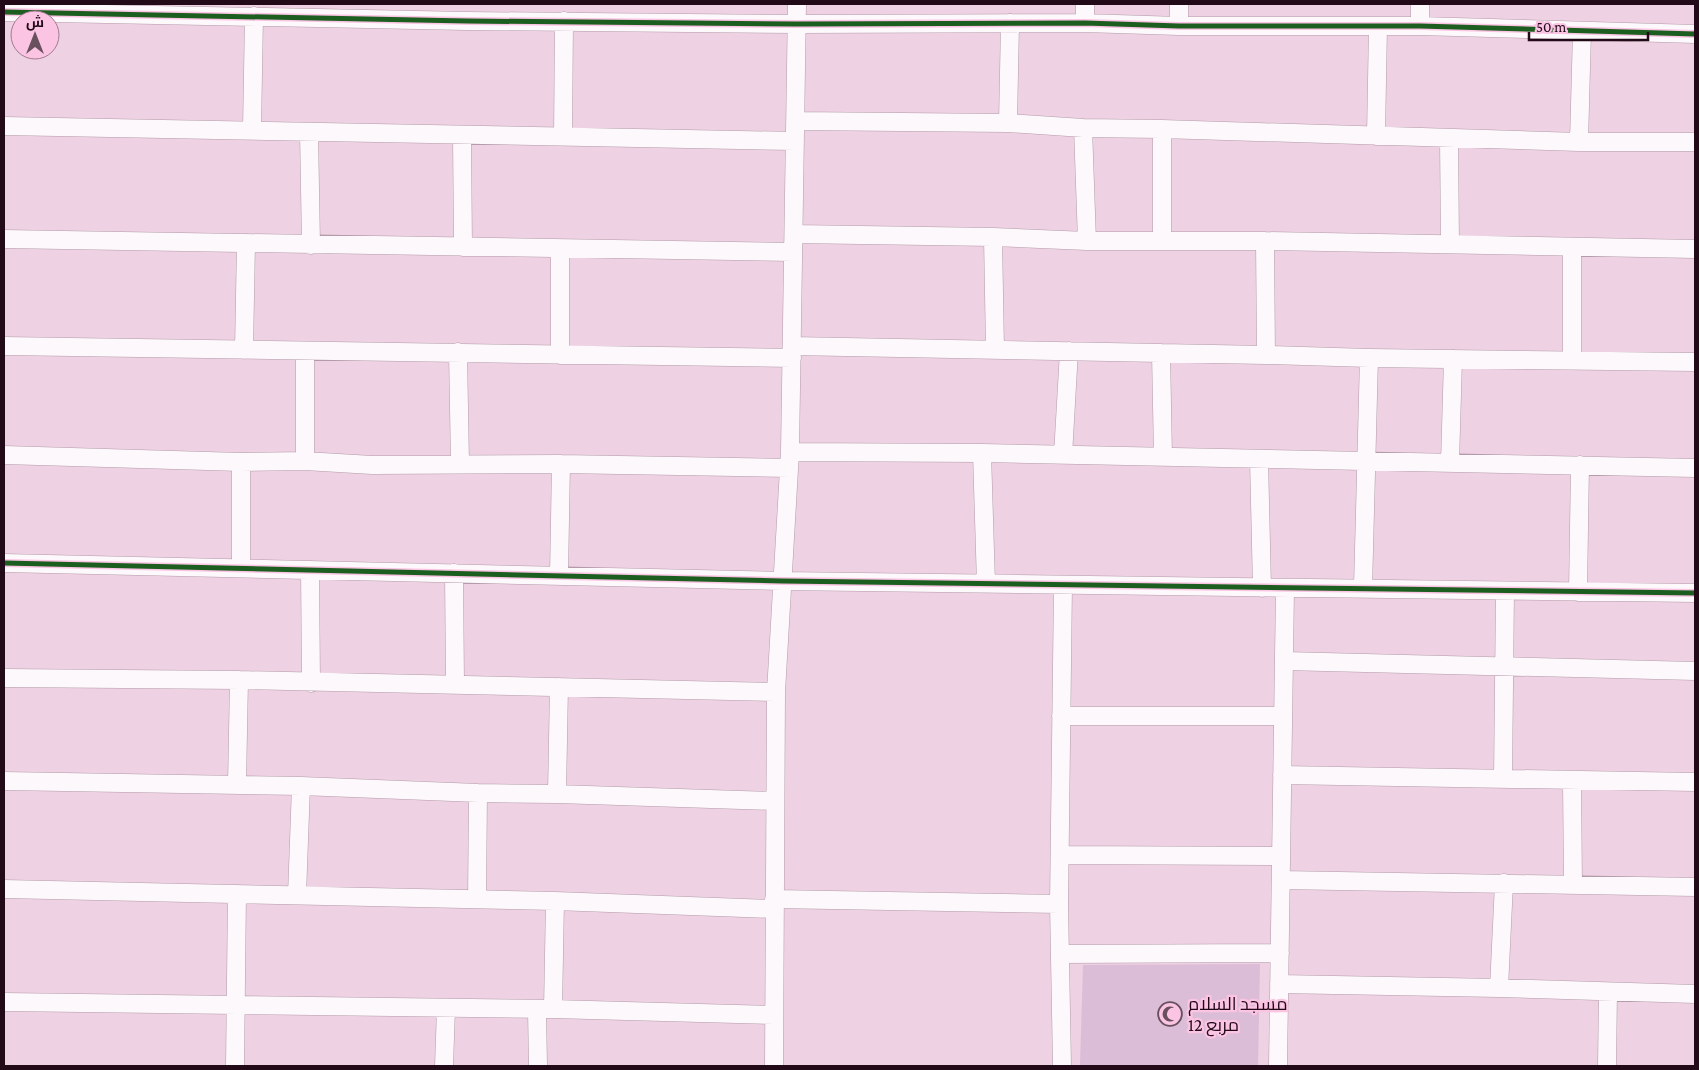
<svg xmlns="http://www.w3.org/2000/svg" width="1699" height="1070" viewBox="0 0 1699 1070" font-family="'Crimson Pro',Cairo,serif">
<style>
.building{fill:#dbbdd7}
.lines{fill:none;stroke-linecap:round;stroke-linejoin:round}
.minor-casing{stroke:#b49ba9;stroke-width:19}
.minor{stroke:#fcf8fb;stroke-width:18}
.cycleway-casing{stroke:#fbc4e3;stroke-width:8}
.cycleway{stroke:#1b5e20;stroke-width:5}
.labels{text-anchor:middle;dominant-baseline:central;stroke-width:4.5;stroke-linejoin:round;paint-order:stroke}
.poi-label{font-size:18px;fill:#220a19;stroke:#fbc4e3;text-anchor:start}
</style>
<rect width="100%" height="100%" fill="#eed1e2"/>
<path class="building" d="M1260,964L1258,1066L1080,1065L1083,965Z"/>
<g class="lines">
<g class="minor-casing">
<path id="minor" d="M1179,4V26
M1420,4V26
M4,12L467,21L797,24L1085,23L1179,26H1420L1695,34
M1085,23V4
M795,121L1008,123L1083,128L1162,129L1579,142H1695
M1008,123L1010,23
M4,126L795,141
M1083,128L1087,241
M252,130L254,16
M309,132L311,245
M462,135L463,247
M1376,136L1378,26
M563,137L564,21
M1449,139L1450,244
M1579,142L1582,31
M794,234L993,237L1087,241H1265L1695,249
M993,237L995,350
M4,239L793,252
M1162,241V129
M1265,241L1266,355
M1572,248V361
M560,249V355
M4,346L792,358
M792,346L1266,355L1369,358L1695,362
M244,350L246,243
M305,351V461
M458,352L460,464
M1161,353L1163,457
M790,452L982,453L1695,468
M982,453L986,584
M4,455L241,462L305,461L372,465L561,464L789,468
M1063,455L1069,351
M1259,459L1262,588
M1450,463L1453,359
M4,563L782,581L1695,593
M241,568V462
M310,570L311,683
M454,573L455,685
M559,575L561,464
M1363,588L1369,358
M1578,592L1580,465
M1284,661L1695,671
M4,678L239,680L776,692
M1061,716H1283
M1282,775L1695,782
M1503,779L1505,591
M4,781L301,786L478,793L557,794L775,801
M1572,781L1573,885
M237,785L239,680
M557,794L559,687
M1060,855L1281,856
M1281,880L1695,887
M4,889L555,901L774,909
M297,895L301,786
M477,899L478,793
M774,899L1059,904
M1060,954L1280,953
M1279,984L1499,988L1695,994
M1499,988L1504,883
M4,1002L553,1009L774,1015
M553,1009L555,901
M537,1010L538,1066
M235,1066L237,894
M444,1066L446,1009
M774,1066L776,692L790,452L797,4
M1062,1066L1059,904L1063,585
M1278,1066L1285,589
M1607,1066L1608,992"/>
</g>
<use href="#minor" class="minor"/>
<g class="cycleway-casing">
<path id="cycleway" d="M4,12L467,21L797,24L1085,23L1179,26H1420L1695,34
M4,563L782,581L1695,593"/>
</g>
<use href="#cycleway" class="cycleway"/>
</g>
<defs>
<g id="mosque-ring" transform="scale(1.25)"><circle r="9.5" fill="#fbc4e3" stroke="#69505f" stroke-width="1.5"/><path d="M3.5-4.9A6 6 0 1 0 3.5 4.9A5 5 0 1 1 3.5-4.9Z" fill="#69505f"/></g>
</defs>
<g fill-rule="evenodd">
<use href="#mosque-ring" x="1170" y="1014"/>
</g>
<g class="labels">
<g class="poi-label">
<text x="1188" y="1004">مسجد السلام<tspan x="1188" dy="21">مربع 12</tspan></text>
</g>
</g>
<rect width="1699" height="1070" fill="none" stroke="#220a19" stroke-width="10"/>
<g transform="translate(35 35)"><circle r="24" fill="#fbc4e3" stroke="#a47a92"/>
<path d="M0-4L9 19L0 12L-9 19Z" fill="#69505f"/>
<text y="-8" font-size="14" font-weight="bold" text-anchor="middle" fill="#220a19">ش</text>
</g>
<path d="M1529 32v8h119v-8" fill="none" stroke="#220a19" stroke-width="2.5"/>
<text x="1536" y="32" font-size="15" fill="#220a19" stroke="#fbc4e3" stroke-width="4" paint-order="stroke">50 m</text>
</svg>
